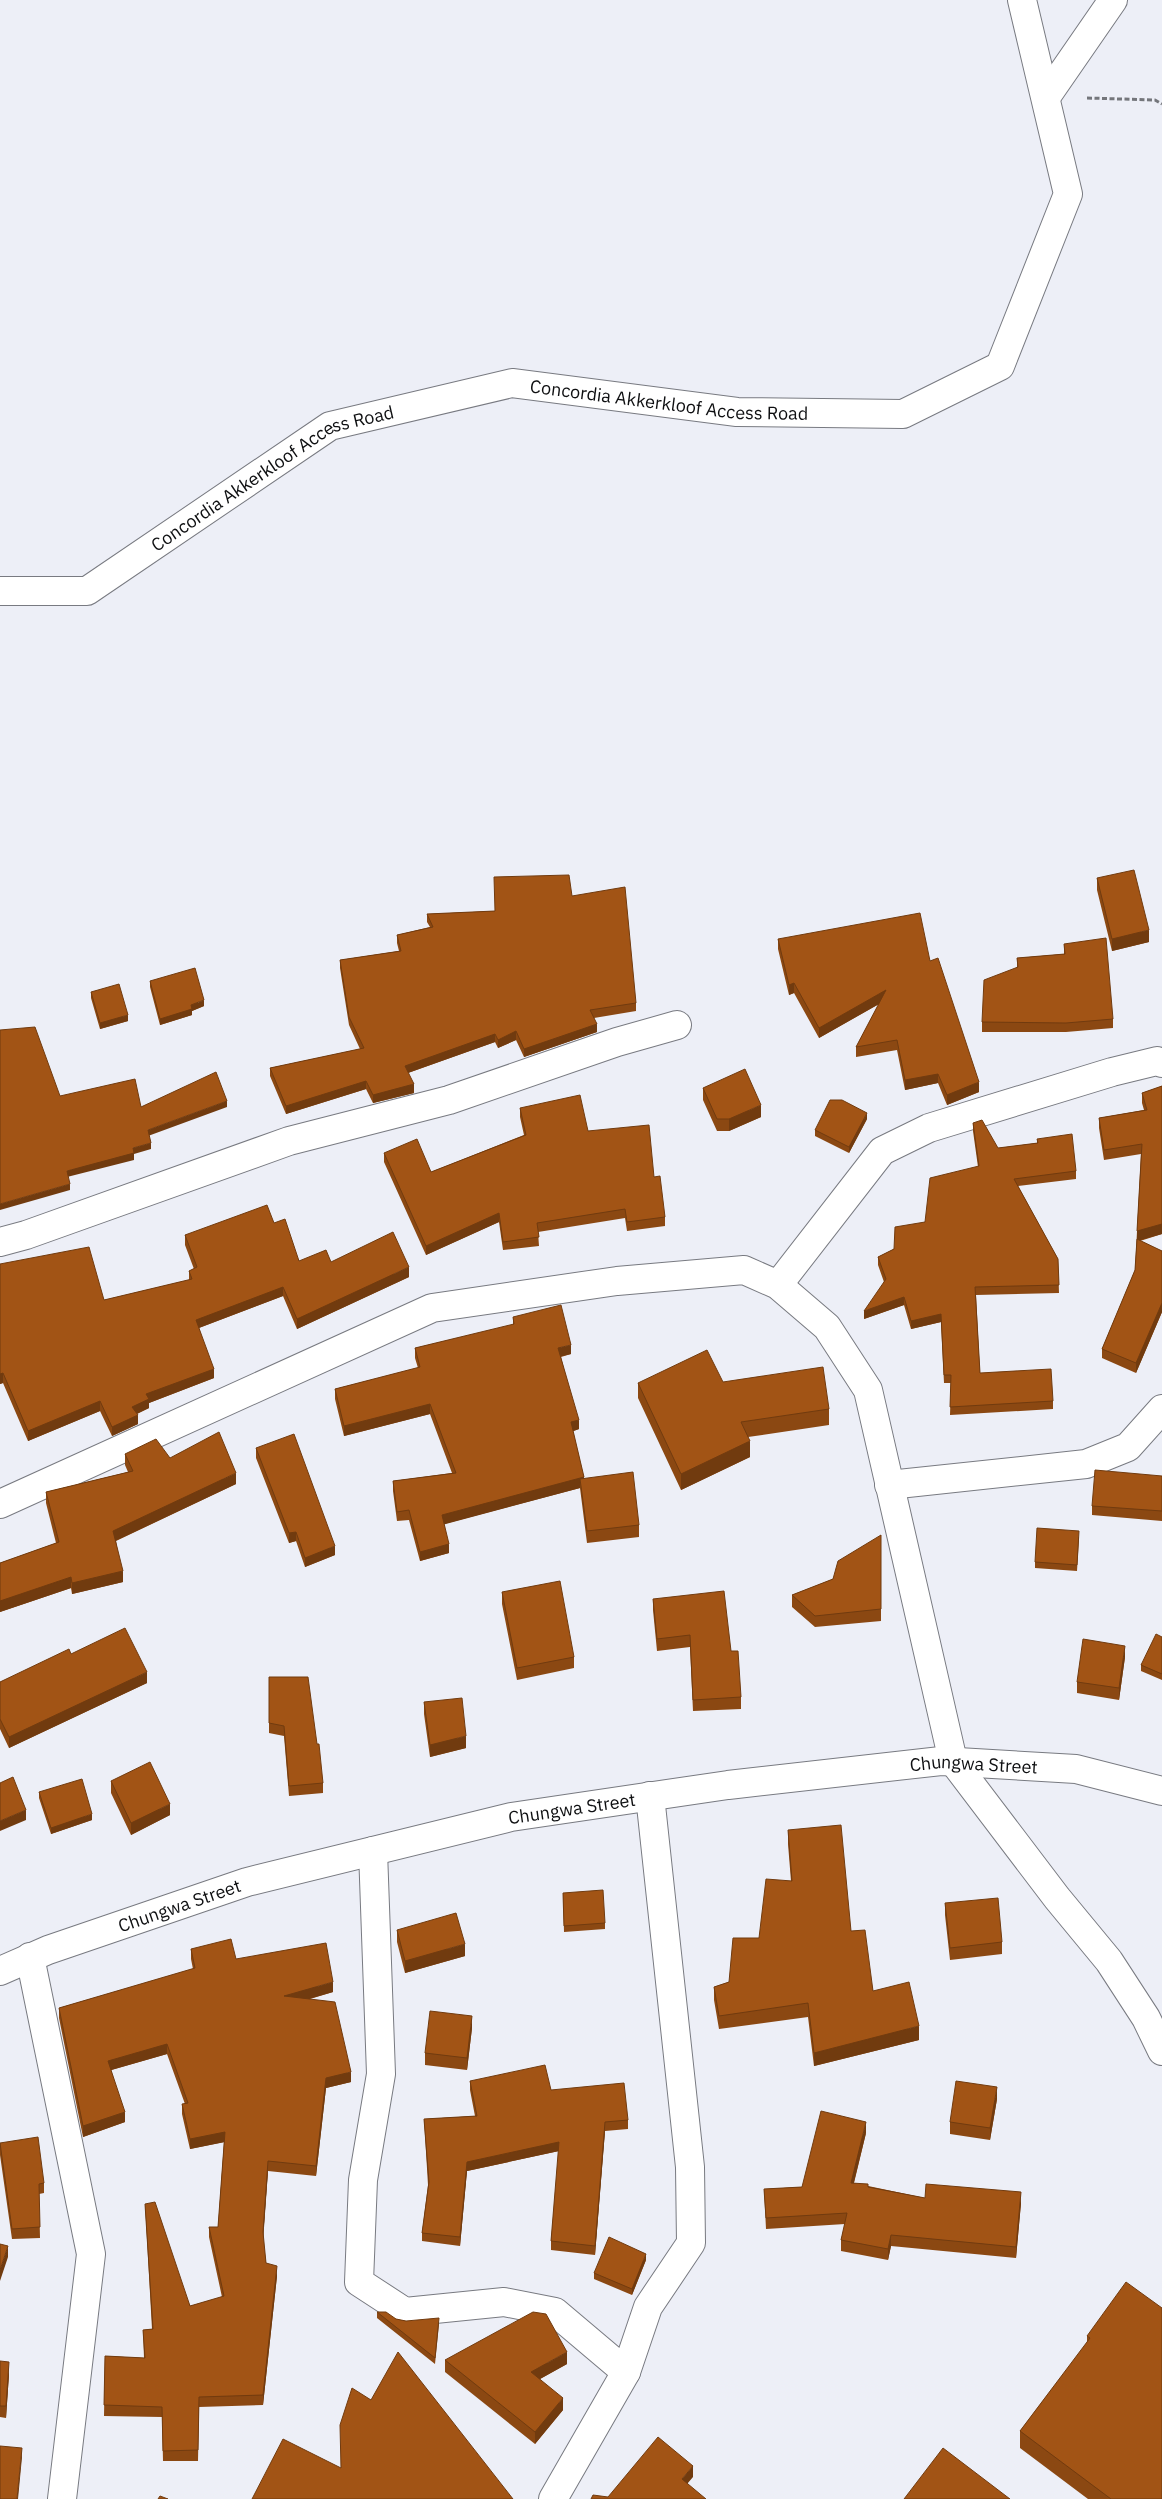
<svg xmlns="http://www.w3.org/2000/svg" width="1162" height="2499" viewBox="0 0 1162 2499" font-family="'IBM Plex Sans',sans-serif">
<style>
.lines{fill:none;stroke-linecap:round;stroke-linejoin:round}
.street-casing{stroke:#787a81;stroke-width:30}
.secondary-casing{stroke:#787a81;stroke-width:30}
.path{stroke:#74767b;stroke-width:3;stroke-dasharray:5 2.5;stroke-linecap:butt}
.street{stroke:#fff;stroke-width:28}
.secondary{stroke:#fff;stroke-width:28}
.wall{fill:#8b4812}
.shaded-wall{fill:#713b0f}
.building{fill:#a25415;stroke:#713b0f}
.labels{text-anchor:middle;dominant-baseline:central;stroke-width:4.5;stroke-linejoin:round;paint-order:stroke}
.street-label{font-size:18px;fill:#0e0f11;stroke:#edeff7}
</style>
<rect width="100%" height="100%" fill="#edeff7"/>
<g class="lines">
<g class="street-casing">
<g id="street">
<path d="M1046,97L1113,0"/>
<path id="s1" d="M0,591H87L330,426L512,383L737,412L903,414L1000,366L1068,194L1022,0"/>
<path d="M0,1242L26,1235L289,1141L449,1100L617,1042L677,1025"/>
<path d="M778,1285L882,1151L929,1128L1112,1072L1157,1061L1162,1063"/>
<path d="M889,1485L1086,1464L1128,1447L1162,1409"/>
<path d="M0,1504L432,1308L617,1281L744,1270L778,1285L827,1327L868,1390L953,1761L1057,1898L1109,1961L1146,2018L1162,2051"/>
<path d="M373,1851L381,2074L363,2180L359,2282L405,2312L504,2302L555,2312L626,2372L648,2307L691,2243L690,2167L650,1796"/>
<path d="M30,1957L91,2254L62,2499"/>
<path d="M553,2499L626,2372"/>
</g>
</g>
<g class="secondary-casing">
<g id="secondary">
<path id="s2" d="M0,1971L48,1950L247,1882L511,1817L728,1785L941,1761L1076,1769L1162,1791"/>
</g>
</g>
<path class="path" d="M1087,98L1155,100L1162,104"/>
<use href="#street" class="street"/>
<use href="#secondary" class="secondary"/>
</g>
<path class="wall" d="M1097,878L1149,942L1112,951L1097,890Z
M572,896L636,1003V1011L594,1018L597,1032L524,1057L516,1040L498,1048L495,1042L408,1073L414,1093L373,1103L366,1089L286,1114L270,1076V1068L360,1049L349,1025L340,968V960L399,951L397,943V935L430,927L427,922V914L495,911Z
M778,939L930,961L979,1092L947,1105L938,1083L905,1090L897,1050L856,1057V1047L879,1004L819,1038L794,993L789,995L778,949Z
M1064,944L1113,1019V1028L1066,1032H982V1022L1017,967V958L1064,954Z
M150,981L204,1006L192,1011V1015L160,1025L150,987Z
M91,992L128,1021L100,1029L91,998Z
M1162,1086V1234L1140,1241L1162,1251V1312L1136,1373L1102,1358V1349L1135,1270L1141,1154L1104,1160L1099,1128V1118L1144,1110L1142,1103V1093Z
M703,1088L761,1117L729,1131H717L703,1100Z
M520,1108L588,1131L654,1177L665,1217V1226L627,1231L625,1218L538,1232L539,1246L503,1250L499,1222L426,1255L384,1162V1153L431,1172L524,1135L520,1117Z
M867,1119L849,1153L815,1136V1130Z
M973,1123L998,1148L1037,1143V1139L1076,1171V1179L1018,1186L1058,1259L1059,1293L976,1295L980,1373L1053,1401V1409L950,1415L951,1383H944L941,1322L911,1329L904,1305L864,1319L884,1282L878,1265V1257L894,1249L925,1222L978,1167L973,1131Z
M274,1223L299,1261L331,1262L409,1277L297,1329L283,1296L199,1328L214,1378L149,1403V1408L137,1414L138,1424L112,1436L100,1411L28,1441L3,1383L0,1384V1264L104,1300L189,1280V1271L194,1269L185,1245V1235Z
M513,1317L571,1354L561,1357L579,1429L573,1431L584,1478L639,1525V1537L587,1543L580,1488L444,1524L449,1553L420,1561L409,1520L397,1521L393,1491V1481L452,1473L430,1414L344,1436L335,1399V1389L418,1368L415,1358V1348L513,1325Z
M723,1382L829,1409V1425L748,1437L750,1457L681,1490L638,1398V1383Z
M256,1448L335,1555L305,1567L296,1541L289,1543L256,1458Z
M125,1454L170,1458L236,1484L116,1541L123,1582L72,1594L71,1588L0,1612V1563L56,1543L46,1503V1492L128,1472L125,1465Z
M1162,1476V1521L1092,1515V1506Z
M881,1535V1621L815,1627L792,1607V1595L833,1579Z
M1079,1537L1077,1571L1035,1568V1562Z
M502,1592L574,1657V1668L517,1680L502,1604Z
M653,1599L731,1651L741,1697V1709L693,1711L690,1647L657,1651L653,1610Z
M1162,1637V1680L1141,1671V1665Z
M71,1654L147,1683L9,1748L0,1729V1682Z
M1125,1657L1119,1700L1077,1693V1682Z
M269,1677L323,1783V1793L289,1796L284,1736L269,1733Z
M424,1702L466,1748L430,1757L424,1714Z
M111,1781L170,1815L131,1835L111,1793Z
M39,1792L92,1820L51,1834L39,1798Z
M788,1830L851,1931L873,1991L919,2040L814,2066L808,2017L719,2029L714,2000V1987L729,1982L759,1938L791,1881L788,1844Z
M563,1893L605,1923V1929L564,1932Z
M945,1903L1002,1942V1954L950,1960L945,1915Z
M397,1930L465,1956L405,1973L397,1942Z
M191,1949L236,1959L333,1992L310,1999L351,2082L326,2088L316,2176L268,2171L263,2237L266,2263L277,2276L263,2405L199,2407L198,2461H163L162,2417L104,2416L105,2356L144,2358L143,2330L152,2329L145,2204L190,2306L222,2297L209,2237V2227H218L224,2142L190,2149L182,2114V2104H185L167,2054L111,2070L125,2122L83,2137L59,2018V2008L193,1969L191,1959Z
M472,2028L467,2070L425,2065V2053Z
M470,2081L551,2090L628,2120V2129L605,2131L595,2255L551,2250V2241L559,2151L467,2171L460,2246L422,2241V2233L428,2185L424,2119L475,2116L470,2090Z
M997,2099L990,2140L950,2134V2122Z
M866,2133L854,2183L925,2198L1021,2203L1016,2258L891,2246L888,2260L841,2251V2240L845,2224L766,2229L764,2189L802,2187Z
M0,2143L44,2183V2193L39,2194L40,2238L12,2239L0,2155Z
M646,2260L632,2295L594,2279V2273Z
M1162,2308V2499H1088L1020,2448V2431L1087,2343V2336Z
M377,2312L396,2319L406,2321L439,2324L435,2364L377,2318Z
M445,2360L567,2364L540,2379L563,2410L535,2444L445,2372Z
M0,2361L9,2374L6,2418L0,2417Z"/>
<path class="shaded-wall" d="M1149,930V942L1112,951V939Z
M794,983V993L789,995V985Z
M886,990V1000L819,1038V1028Z
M204,1000V1006L192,1011V1015L160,1025V1019Z
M128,1015V1021L100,1029V1023Z
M597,1024V1032L524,1057V1049Z
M516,1031V1040L498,1048V1040Z
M495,1034V1042L405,1074V1066Z
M938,1074V1083L905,1090V1080Z
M366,1081V1089L286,1114V1106Z
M979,1082V1092L947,1105V1095Z
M414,1084V1093L373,1103V1095Z
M227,1101V1107L148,1136V1130Z
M761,1105V1117L729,1131V1119Z
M867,1113V1119L849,1153V1147Z
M151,1143V1149L134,1154V1160L67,1177V1171L133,1148Z
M70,1184V1190L0,1210V1204Z
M499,1213V1222L426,1255V1246Z
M1162,1224V1234L1137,1241V1231Z
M409,1267V1277L297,1329V1319Z
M283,1287V1296L196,1329V1320Z
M904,1297V1305L864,1319V1311Z
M1162,1303V1312L1136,1373V1363Z
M941,1314V1322L911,1329V1321Z
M571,1345V1354L558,1357V1348Z
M214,1369V1378L149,1403V1408L132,1416V1407L146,1394Z
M3,1373V1383L0,1384V1374Z
M100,1401V1411L28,1441V1431Z
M430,1404V1414L344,1436V1426Z
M138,1415V1424L112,1436V1427Z
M579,1420V1429L571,1432V1422Z
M750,1441V1457L681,1490V1474Z
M236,1473V1484L113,1542V1531Z
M584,1477V1487L580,1479V1488L442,1525V1515Z
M296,1532V1541L289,1543V1533Z
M449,1544V1553L420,1561V1552Z
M335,1546V1555L305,1567V1558Z
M123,1571V1582L72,1594V1583Z
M71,1577V1588L0,1612V1601Z
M1125,1646V1657L1119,1700V1688Z
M147,1672V1683L9,1748V1737Z
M466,1736V1748L430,1757V1745Z
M170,1804V1815L131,1835V1823Z
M26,1810V1820L0,1831V1821Z
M92,1814V1820L51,1834V1828Z
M465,1944V1956L405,1973V1961Z
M333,1982V1992L284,2006V1996Z
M472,2016V2028L467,2070V2058Z
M919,2026V2040L814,2066V2053Z
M167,2044V2054L108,2071V2061Z
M351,2072V2082L326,2088L316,2176V2166L326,2078Z
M997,2087V2099L990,2140V2128Z
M125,2112V2122L83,2137V2126Z
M605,2122V2131L595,2255V2246Z
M866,2122V2133L851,2194V2183Z
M225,2132V2142L190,2149V2139Z
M559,2142V2151L467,2171L460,2246V2237L467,2162Z
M268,2161V2171L263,2242V2232Z
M1021,2192V2203L1016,2258V2247Z
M891,2235V2246L888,2260V2249Z
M8,2246V2257L0,2281V2270Z
M646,2254V2260L632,2295V2289Z
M277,2266V2276L263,2405V2395Z
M567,2352V2364L531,2384V2372Z
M9,2362V2374L6,2418V2406Z
M563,2398V2410L535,2444V2432Z
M22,2448V2457L18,2499H17Z
M693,2466V2477L682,2490V2479Z"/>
<path class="building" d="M1134,870L1149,930L1112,939L1097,878Z
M569,875L572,896L625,887L636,1003L590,1010L597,1024L524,1049L516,1031L498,1040L495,1034L405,1066L414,1084L373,1095L366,1081L286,1106L270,1068L364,1048L349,1017L340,960L401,951L397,935L433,927L427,914L495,911L494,877Z
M920,913L930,961L938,958L979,1082L947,1095L938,1074L905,1080L897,1040L856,1047L886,990L819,1028L794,983L789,985L778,939Z
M1106,938L1113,1019L1066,1023L982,1022L984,980L1018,967L1017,958L1065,954L1064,944Z
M195,968L204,1000L191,1005L192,1009L160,1019L150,981Z
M119,984L128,1015L100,1023L91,992Z
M35,1027L60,1096L135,1079L141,1107L216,1072L227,1101L148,1130L151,1143L133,1148L134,1153L67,1171L70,1184L0,1204V1030Z
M745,1069L761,1105L729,1119H717L703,1088Z
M1162,1086V1224L1137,1231L1142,1144L1104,1150L1099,1118L1147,1110L1142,1093Z
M580,1095L588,1131L649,1125L654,1177L660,1176L665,1217L627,1222L625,1209L537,1223L539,1237L503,1242L499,1213L426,1246L384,1153L417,1139L431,1172L526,1135L520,1108Z
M830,1100H842L867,1113L849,1147L815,1130Z
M982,1120L998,1148L1038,1143L1037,1139L1072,1134L1076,1171L1014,1179L1058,1259L1059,1285L975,1287L980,1373L1051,1369L1053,1401L950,1407L951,1375H944L941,1314L911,1321L904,1297L864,1311L886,1279L878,1257L894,1249L895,1227L925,1222L930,1178L979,1166L973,1123Z
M267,1205L274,1223L285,1219L299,1261L326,1250L331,1262L393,1232L409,1267L297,1319L283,1287L196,1320L214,1369L146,1394L149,1399L132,1407L138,1415L112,1427L100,1401L28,1431L3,1373L0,1374V1264L89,1247L104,1300L192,1279L189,1271L197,1267L185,1235Z
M1137,1239L1162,1251V1303L1136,1363L1102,1349L1135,1270Z
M561,1305L571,1345L558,1348L579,1420L571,1422L584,1477L442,1515L449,1544L420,1552L409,1510L397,1512L393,1481L456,1473L430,1404L344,1426L335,1389L420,1367L415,1348L514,1324L513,1317Z
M707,1350L723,1382L823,1367L829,1409L741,1422L750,1441L681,1474L638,1383Z
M219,1432L236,1473L113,1531L123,1571L72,1583L71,1577L0,1601V1563L59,1542L46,1492L133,1471L125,1454L156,1439L170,1458Z
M294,1434L335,1546L305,1558L296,1532L289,1533L256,1448Z
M1095,1470L1162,1476V1511L1092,1506Z
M633,1472L639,1525L587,1531L580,1479Z
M1037,1528L1079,1531L1077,1565L1035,1562Z
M881,1535V1609L815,1616L792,1595L833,1579L838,1561Z
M560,1581L574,1657L517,1668L502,1592Z
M724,1591L731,1651H738L741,1697L693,1700L690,1635L657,1639L653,1599Z
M125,1628L147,1672L9,1737L0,1719V1682L69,1649L71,1654Z
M1156,1634L1162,1637V1674L1141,1665Z
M1083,1639L1125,1646L1119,1688L1077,1682Z
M269,1677H308L317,1744H319L323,1783L289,1786L284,1726L269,1723Z
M462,1698L466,1736L430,1745L424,1702Z
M150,1762L170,1804L131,1823L111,1781Z
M13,1777L26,1810L0,1821V1783Z
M82,1779L92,1814L51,1828L39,1792Z
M841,1825L851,1931L865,1930L873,1991L909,1982L919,2026L814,2053L808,2003L719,2016L714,1987L729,1982L733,1938H759L766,1879L792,1881L788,1830Z
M603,1890L605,1923L564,1926L563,1893Z
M998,1898L1002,1942L950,1948L945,1903Z
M456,1913L465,1944L405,1961L397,1930Z
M231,1939L236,1959L326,1943L333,1982L284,1996L335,2002L351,2072L326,2078L316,2166L268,2161L263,2232L266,2263L277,2266L263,2395L199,2397L198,2450L163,2451L162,2407L104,2405L105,2356L145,2358L143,2330L153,2329L145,2204L155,2202L190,2306L224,2296L209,2227H218L225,2132L190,2139L182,2104L188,2103L167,2044L108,2061L125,2112L83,2126L59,2008L195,1968L191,1949Z
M430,2011L472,2016L467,2058L425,2053Z
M545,2065L551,2090L624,2083L628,2120L605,2122L595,2246L551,2241L559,2142L467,2162L460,2237L422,2233L429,2182L424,2119L477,2116L470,2081Z
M956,2081L997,2087L990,2128L950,2122Z
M821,2111L866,2122L851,2183L868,2184V2187L925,2198L926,2184L1021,2192L1016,2247L891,2235L888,2249L841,2240L847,2213L766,2218L764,2189L802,2187Z
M38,2137L44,2183L39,2184L40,2227L12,2229L0,2143Z
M609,2237L646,2254L632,2289L594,2273Z
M0,2244L8,2246L0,2270Z
M1126,2282L1162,2308V2499H1111L1020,2431L1090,2338L1087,2336Z
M377,2312H386L396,2319L406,2321L439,2318L435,2358Z
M533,2312L546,2314L567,2352L531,2372L563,2398L535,2432L445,2360Z
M398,2352L513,2499H252L283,2439L341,2468L340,2425L352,2388L371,2400Z
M0,2361L9,2362L6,2406H0Z
M658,2437L693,2466L682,2479L706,2499H591L593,2495L608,2497Z
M0,2446L22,2448L17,2499H0Z
M943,2448L1010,2499H904Z
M160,2496L168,2499H158Z"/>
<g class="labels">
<g class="street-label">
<text stroke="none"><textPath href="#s1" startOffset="726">Concordia Akkerkloof Access Road</textPath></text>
<text stroke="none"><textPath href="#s1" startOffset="306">Concordia Akkerkloof Access Road</textPath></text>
<text stroke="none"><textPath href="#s2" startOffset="1001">Chungwa Street</textPath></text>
<text stroke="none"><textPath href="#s2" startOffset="596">Chungwa Street</textPath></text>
<text stroke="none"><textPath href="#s2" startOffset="191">Chungwa Street</textPath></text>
</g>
</g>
</svg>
